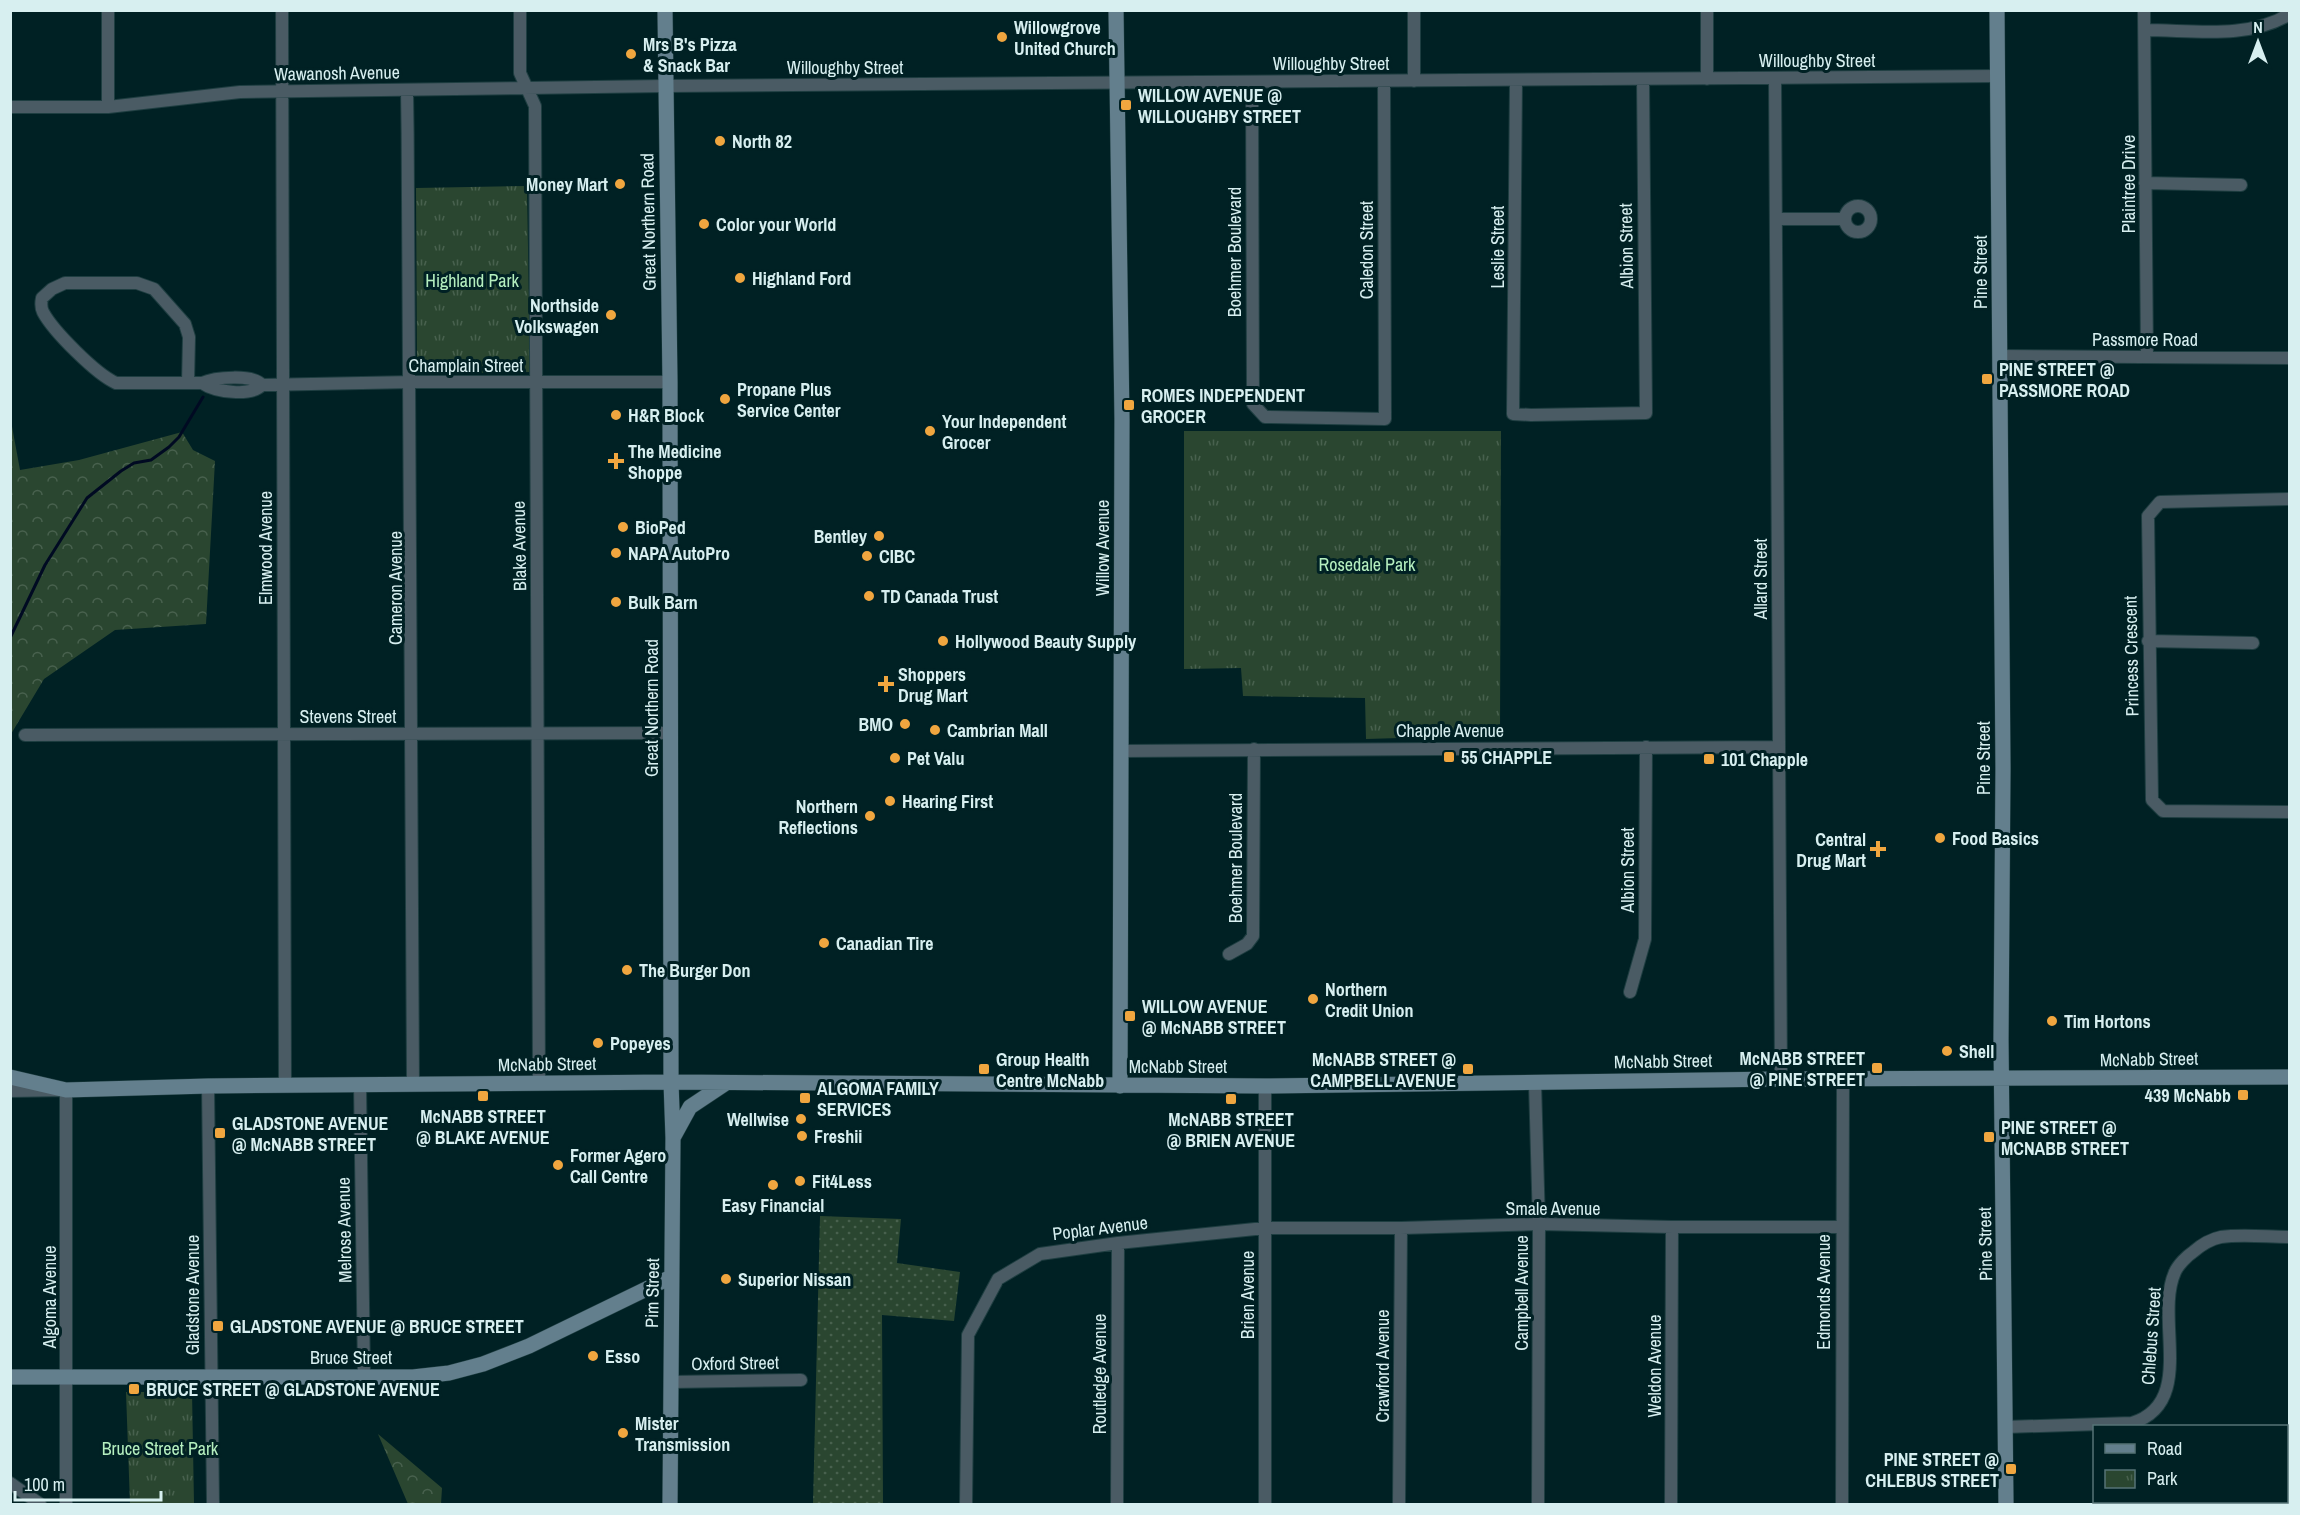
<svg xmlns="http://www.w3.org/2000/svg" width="2300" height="1515" viewBox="0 0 2300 1515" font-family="'Archivo Narrow',sans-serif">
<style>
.grass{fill:url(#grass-dots)}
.forest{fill:url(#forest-crowns)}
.park{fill:url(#park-tufts)}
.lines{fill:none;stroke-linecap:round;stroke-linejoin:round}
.stream{stroke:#000a22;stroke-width:3}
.street-casing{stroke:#1e3e41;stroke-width:14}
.secondary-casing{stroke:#1e3e41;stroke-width:16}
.street{stroke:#4a5b64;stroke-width:12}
.secondary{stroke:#637f8d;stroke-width:15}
.poi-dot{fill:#f0a63f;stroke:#002124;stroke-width:2}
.labels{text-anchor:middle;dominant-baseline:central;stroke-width:6;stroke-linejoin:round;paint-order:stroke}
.poi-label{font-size:18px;font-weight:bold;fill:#d7eff0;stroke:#002124;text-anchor:start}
.street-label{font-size:18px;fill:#d7eff0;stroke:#002124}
.park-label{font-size:18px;fill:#b5efbf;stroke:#002124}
</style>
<defs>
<pattern id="grass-dots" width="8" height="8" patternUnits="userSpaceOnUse" patternTransform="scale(1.5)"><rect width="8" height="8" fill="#2a4630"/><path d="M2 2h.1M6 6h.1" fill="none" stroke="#48614e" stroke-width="1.8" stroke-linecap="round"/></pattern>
<pattern id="forest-crowns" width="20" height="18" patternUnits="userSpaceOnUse" patternTransform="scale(1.5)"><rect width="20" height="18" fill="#2a4630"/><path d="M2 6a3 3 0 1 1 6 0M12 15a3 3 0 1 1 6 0" fill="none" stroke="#48614e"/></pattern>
<pattern id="park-tufts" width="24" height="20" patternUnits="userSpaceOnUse" patternTransform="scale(1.5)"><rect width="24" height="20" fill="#2a4630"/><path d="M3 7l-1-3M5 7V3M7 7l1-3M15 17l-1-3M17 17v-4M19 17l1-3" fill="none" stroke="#48614e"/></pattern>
</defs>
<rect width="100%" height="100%" fill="#002124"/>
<path class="grass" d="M820,1216L901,1219L897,1263L960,1272L954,1321L882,1315L883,1504H813Z"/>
<path class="forest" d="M11,421L20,470L79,460L182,432L193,450L215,461L206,624L115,630L44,679L11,734Z
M378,1434L442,1488L441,1504H408Z"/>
<path class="park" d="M527,186L530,372L417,374L416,188Z
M1184,431H1501L1500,735L1366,739L1365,698L1243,696L1241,668L1184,669Z
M126,1392H192L194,1504H130Z"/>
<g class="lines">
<path class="stream" d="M10,638L45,565L87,498L121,471L134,463L151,460L169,447L179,437L203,397"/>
<g class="street-casing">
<path id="street" d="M108,10V107
M282,10L285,1086
M520,10V73L535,106L539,1083
M1414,10V81
M2144,10L2147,357
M2145,30C2193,30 2247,40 2290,14
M1775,78L1781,1079
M1707,79V10
M1516,80L1513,414L1531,415L1646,413L1643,79
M1252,82L1253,404L1265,417L1385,419L1384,81
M407,91C412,422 414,753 413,1085
M10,107H108L240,92L665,86L1997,76
M2145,183L2241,185
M1845 219a13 13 0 1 1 26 0a13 13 0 1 1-26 0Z
M1776,219H1845
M1999,356L2290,358
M188,383L189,337L185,324L154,289L137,283H65L52,289L42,298C41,303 41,308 43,312C53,331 96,374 116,383H202
M262,385C251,397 215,392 202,383C215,377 253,374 262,385L412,382H670
M2290,499L2160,502L2148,516L2152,800L2163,811L2290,812
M2148,641L2253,643
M25,735L671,733
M1121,751L1778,747
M1229,954L1247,944L1253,936L1254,749
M1630,992L1645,939L1646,747
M1535,1083L1539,1224L1538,1504
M360,1085L364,1375
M208,1086L213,1504
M1265,1086V1504
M10,1091L66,1090V1504
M670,1382L801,1380
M2006,1427L2132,1423C2197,1403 2154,1318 2175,1272C2178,1265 2187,1256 2193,1252C2201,1245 2211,1239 2221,1237C2243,1234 2267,1237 2290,1237
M2286,1473L2290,1469
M10,1483L40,1504
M966,1504L968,1335L998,1279L1040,1254L1118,1243L1265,1228H1401L1539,1224L1672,1227H1841
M1117,1504L1118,1243
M1399,1504L1401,1228
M1671,1504L1672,1227
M1842,1504L1843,1079
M2276,1504V1502"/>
</g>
<g class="secondary-casing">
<path id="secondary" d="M665,10L670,382L671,1082L673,1138L670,1504
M1116,10L1122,419L1120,1086
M1997,10L2003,768L2001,1040L2006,1504
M10,1077L66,1090L208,1086L671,1082L1265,1086L1781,1079L2290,1077
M673,1138L690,1107L726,1083
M10,1377H413L449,1373L483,1364L529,1346L671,1277"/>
</g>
<use href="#street" class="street"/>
<use href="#secondary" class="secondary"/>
</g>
<g class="poi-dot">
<circle cx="1002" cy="37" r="6"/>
<circle cx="631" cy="54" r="6"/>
<rect x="1120" y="99" width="12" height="12" rx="3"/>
<circle cx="720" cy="141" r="6"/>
<circle cx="620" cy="184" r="6"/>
<circle cx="704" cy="224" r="6"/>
<circle cx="740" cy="278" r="6"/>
<circle cx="611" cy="315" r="6"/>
<rect x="1981" y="373" width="12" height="12" rx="3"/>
<circle cx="725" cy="399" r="6"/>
<rect x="1123" y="399" width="12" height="12" rx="3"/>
<circle cx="616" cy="415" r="6"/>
<circle cx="930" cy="431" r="6"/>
<path d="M613 452h6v6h6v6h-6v6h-6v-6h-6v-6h6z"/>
<circle cx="623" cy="527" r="6"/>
<circle cx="879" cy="536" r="6"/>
<circle cx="616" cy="553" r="6"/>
<circle cx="867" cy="556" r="6"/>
<circle cx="869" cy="596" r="6"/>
<circle cx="616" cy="602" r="6"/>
<circle cx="943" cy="641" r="6"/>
<path d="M883 675h6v6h6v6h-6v6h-6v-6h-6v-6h6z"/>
<circle cx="905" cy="724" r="6"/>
<circle cx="935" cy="730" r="6"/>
<rect x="1443" y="751" width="12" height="12" rx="3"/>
<circle cx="895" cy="758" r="6"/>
<rect x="1703" y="753" width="12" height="12" rx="3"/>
<circle cx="890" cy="801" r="6"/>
<circle cx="870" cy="816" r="6"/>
<circle cx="1940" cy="838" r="6"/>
<path d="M1875 840h6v6h6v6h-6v6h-6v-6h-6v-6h6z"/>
<circle cx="824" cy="943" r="6"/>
<circle cx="627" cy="970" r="6"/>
<circle cx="1313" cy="999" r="6"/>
<rect x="1124" y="1010" width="12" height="12" rx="3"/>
<circle cx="2052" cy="1021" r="6"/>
<circle cx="598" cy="1043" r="6"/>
<circle cx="1947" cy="1051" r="6"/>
<rect x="1871" y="1062" width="12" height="12" rx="3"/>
<rect x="978" y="1063" width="12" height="12" rx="3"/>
<rect x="1462" y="1063" width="12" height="12" rx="3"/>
<rect x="2237" y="1089" width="12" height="12" rx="3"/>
<rect x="477" y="1090" width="12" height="12" rx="3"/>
<rect x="799" y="1092" width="12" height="12" rx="3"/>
<rect x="1225" y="1093" width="12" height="12" rx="3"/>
<circle cx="801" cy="1119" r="6"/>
<rect x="214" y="1127" width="12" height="12" rx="3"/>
<circle cx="802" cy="1136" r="6"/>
<rect x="1983" y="1131" width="12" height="12" rx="3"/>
<circle cx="558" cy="1165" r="6"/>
<circle cx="800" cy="1181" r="6"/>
<circle cx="773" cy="1185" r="6"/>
<circle cx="726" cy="1279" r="6"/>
<rect x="212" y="1320" width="12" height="12" rx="3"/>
<circle cx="593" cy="1356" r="6"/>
<rect x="128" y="1383" width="12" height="12" rx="3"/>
<circle cx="623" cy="1433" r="6"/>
<rect x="2005" y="1463" width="12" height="12" rx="3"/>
</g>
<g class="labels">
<g class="poi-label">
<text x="1014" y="27">Willowgrove<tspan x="1014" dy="21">United Church</tspan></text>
<text x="643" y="44">Mrs B's Pizza<tspan x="643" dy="21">&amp; Snack Bar</tspan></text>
<text x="1138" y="95">WILLOW AVENUE @<tspan x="1138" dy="21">WILLOUGHBY STREET</tspan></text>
<text x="732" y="141">North 82</text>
<text x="608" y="184" text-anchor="end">Money Mart</text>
<text x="716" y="224">Color your World</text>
<text x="752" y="278">Highland Ford</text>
<text x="599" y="305" text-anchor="end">Northside<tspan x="599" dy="21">Volkswagen</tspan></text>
<text x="1999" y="369">PINE STREET @<tspan x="1999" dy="21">PASSMORE ROAD</tspan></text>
<text x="737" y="389">Propane Plus<tspan x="737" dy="21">Service Center</tspan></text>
<text x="1141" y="395">ROMES INDEPENDENT<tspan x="1141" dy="21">GROCER</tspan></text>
<text x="628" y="415">H&amp;R Block</text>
<text x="942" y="421">Your Independent<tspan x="942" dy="21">Grocer</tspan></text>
<text x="628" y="451">The Medicine<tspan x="628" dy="21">Shoppe</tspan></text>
<text x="635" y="527">BioPed</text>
<text x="867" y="536" text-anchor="end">Bentley</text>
<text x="628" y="553">NAPA AutoPro</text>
<text x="879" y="556">CIBC</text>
<text x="881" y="596">TD Canada Trust</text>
<text x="628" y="602">Bulk Barn</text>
<text x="955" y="641">Hollywood Beauty Supply</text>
<text x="898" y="674">Shoppers<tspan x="898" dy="21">Drug Mart</tspan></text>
<text x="893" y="724" text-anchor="end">BMO</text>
<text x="947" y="730">Cambrian Mall</text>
<text x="1461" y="757">55 CHAPPLE</text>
<text x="907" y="758">Pet Valu</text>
<text x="1721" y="759">101 Chapple</text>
<text x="902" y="801">Hearing First</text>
<text x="858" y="806" text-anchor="end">Northern<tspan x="858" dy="21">Reflections</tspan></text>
<text x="1952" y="838">Food Basics</text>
<text x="1866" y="839" text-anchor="end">Central<tspan x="1866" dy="21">Drug Mart</tspan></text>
<text x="836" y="943">Canadian Tire</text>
<text x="639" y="970">The Burger Don</text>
<text x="1325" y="989">Northern<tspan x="1325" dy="21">Credit Union</tspan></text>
<text x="1142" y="1006">WILLOW AVENUE<tspan x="1142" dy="21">@ McNABB STREET</tspan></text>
<text x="2064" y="1021">Tim Hortons</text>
<text x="610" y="1043">Popeyes</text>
<text x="1959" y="1051">Shell</text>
<text x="1865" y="1058" text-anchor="end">McNABB STREET<tspan x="1865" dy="21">@ PINE STREET</tspan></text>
<text x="996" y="1059">Group Health<tspan x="996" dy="21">Centre McNabb</tspan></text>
<text x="1456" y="1059" text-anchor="end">McNABB STREET @<tspan x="1456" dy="21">CAMPBELL AVENUE</tspan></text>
<text x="817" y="1088">ALGOMA FAMILY<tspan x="817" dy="21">SERVICES</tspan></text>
<text x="2231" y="1095" text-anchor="end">439 McNabb</text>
<text x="483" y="1116" text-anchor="middle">McNABB STREET<tspan x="483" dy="21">@ BLAKE AVENUE</tspan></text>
<text x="789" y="1119" text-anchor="end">Wellwise</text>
<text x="1231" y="1119" text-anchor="middle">McNABB STREET<tspan x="1231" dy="21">@ BRIEN AVENUE</tspan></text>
<text x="232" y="1123">GLADSTONE AVENUE<tspan x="232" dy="21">@ McNABB STREET</tspan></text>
<text x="2001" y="1127">PINE STREET @<tspan x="2001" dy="21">MCNABB STREET</tspan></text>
<text x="814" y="1136">Freshii</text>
<text x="570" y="1155">Former Agero<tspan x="570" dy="21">Call Centre</tspan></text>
<text x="812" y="1181">Fit4Less</text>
<text x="773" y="1205" text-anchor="middle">Easy Financial</text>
<text x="738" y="1279">Superior Nissan</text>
<text x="230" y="1326">GLADSTONE AVENUE @ BRUCE STREET</text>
<text x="605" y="1356">Esso</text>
<text x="146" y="1389">BRUCE STREET @ GLADSTONE AVENUE</text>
<text x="635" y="1423">Mister<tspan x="635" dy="21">Transmission</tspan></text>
<text x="1999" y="1459" text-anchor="end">PINE STREET @<tspan x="1999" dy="21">CHLEBUS STREET</tspan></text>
</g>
<g class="street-label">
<text x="1817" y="60">Willoughby Street</text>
<text x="1331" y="63">Willoughby Street</text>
<text x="845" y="67">Willoughby Street</text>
<text transform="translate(337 73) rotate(-1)">Wawanosh Avenue</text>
<text transform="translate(2128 184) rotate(-90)">Plaintree Drive</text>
<text transform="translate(648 222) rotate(-91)">Great Northern Road</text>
<text transform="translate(1626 246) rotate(-91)">Albion Street</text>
<text transform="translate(1497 247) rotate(-90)">Leslie Street</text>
<text transform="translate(1366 250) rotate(-90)">Caledon Street</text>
<text transform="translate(1234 252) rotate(-90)">Boehmer Boulevard</text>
<text transform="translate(1980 272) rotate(-90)">Pine Street</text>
<text x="2145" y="339">Passmore Road</text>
<text x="466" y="365">Champlain Street</text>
<text transform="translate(519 546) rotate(-91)">Blake Avenue</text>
<text transform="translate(265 548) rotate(-90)">Elmwood Avenue</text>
<text transform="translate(1102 548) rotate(-90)">Willow Avenue</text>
<text transform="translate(1760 579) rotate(-90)">Allard Street</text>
<text transform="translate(395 588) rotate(-90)">Cameron Avenue</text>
<text transform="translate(2131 656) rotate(-91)">Princess Crescent</text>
<text transform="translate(651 708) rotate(-90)">Great Northern Road</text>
<text x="348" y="716">Stevens Street</text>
<text x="1450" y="730">Chapple Avenue</text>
<text transform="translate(1983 758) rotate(-90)">Pine Street</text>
<text transform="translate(1235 858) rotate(-90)">Boehmer Boulevard</text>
<text transform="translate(1627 870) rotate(-90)">Albion Street</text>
<text transform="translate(2149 1059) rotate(-1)">McNabb Street</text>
<text transform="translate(1663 1061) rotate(-1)">McNabb Street</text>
<text transform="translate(547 1064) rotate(-1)">McNabb Street</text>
<text x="1178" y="1066">McNabb Street</text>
<text x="1553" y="1208">Smale Avenue</text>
<text transform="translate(1100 1228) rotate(-7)">Poplar Avenue</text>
<text transform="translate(344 1230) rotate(-91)">Melrose Avenue</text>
<text transform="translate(1985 1244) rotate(-91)">Pine Street</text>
<text transform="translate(1823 1292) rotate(-90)">Edmonds Avenue</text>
<text transform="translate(652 1293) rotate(-89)">Pim Street</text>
<text transform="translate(1521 1293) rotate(-90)">Campbell Avenue</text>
<text transform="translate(192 1295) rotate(-90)">Gladstone Avenue</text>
<text transform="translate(1247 1295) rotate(-90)">Brien Avenue</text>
<text transform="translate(49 1297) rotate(-90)">Algoma Avenue</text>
<text transform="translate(2151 1336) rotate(-86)">Chlebus Street</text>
<text x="351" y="1357">Bruce Street</text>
<text transform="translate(735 1363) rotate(-1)">Oxford Street</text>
<text transform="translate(1382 1366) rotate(-90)">Crawford Avenue</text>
<text transform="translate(1654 1366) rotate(-90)">Weldon Avenue</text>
<text transform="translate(1099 1374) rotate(-90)">Routledge Avenue</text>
</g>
<g class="park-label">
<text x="472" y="280">Highland Park</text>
<text x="1367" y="564">Rosedale Park</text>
<text x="160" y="1448">Bruce Street Park</text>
</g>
</g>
<rect width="2300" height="1515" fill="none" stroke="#d7eff0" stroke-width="24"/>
<rect x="2093" y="1425" width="195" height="78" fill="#002124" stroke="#567376" stroke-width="1.5"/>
<rect x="2105" y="1444" width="30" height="9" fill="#637f8d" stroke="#567376" stroke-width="1.5"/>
<text x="2147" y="1455" font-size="18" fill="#d7eff0">Road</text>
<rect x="2105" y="1470" width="30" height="18" fill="url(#park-tufts)" stroke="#567376" stroke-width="1.5"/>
<text x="2147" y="1485" font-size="18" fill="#d7eff0">Park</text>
<g transform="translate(2258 42)" stroke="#002124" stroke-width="4.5" paint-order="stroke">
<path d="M0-4.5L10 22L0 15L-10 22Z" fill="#d7eff0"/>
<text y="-9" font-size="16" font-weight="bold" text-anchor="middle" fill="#d7eff0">N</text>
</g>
<path d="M15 1491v9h146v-9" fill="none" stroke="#d7eff0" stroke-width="3"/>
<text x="24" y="1491" font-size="18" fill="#d7eff0" stroke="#002124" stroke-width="4.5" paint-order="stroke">100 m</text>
</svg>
